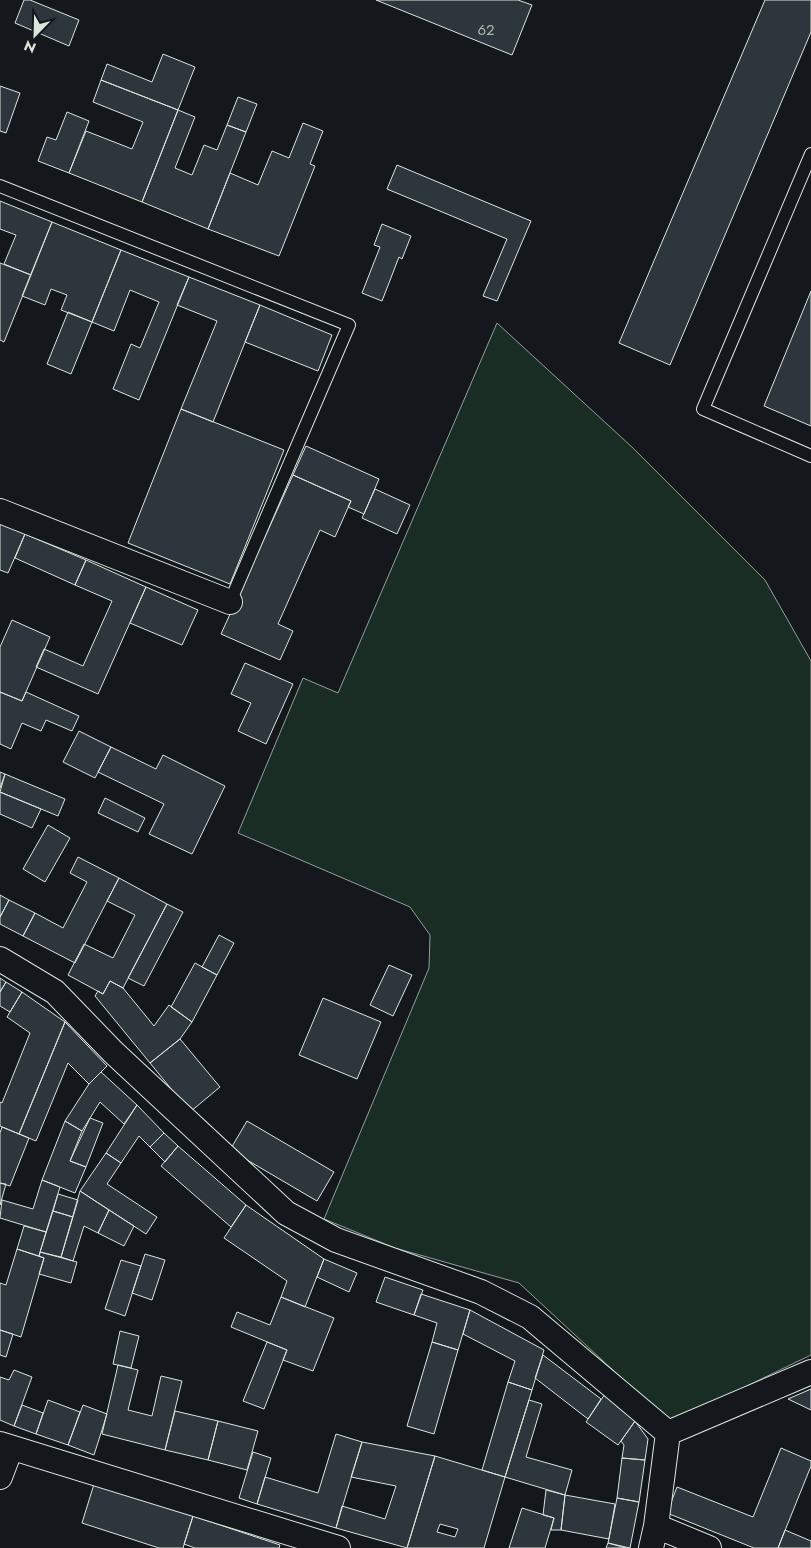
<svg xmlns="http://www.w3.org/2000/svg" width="811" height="1548" viewBox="0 0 811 1548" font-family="Jost,sans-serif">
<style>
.green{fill:#1a2d24;stroke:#939e99}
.building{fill:#2c363c;stroke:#d8e6dc;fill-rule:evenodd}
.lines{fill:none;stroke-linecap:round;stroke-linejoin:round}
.service-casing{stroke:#d8e6dc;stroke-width:14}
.minor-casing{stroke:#d8e6dc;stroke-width:26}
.service{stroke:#14181c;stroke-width:12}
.minor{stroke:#14181c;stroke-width:24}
.labels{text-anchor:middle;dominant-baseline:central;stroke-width:4;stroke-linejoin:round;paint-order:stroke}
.number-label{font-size:15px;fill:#adbab4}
</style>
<rect width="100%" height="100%" fill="#14181c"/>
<path class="green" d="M497,323L633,448L765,580L811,661V1355L670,1423L519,1283L395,1248L324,1219L429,968L430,935L410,907L238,833L303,678L338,693Z"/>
<path class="building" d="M24,0H30L79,20L69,46L15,23Z
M376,0H518L532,5L512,55Z
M765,0H811V32L670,365L619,343Z
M163,54L195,67L178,110L101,80L107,64L152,82Z
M101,80L178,110L142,202L69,173L86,131L132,149L143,122L93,102Z
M0,86L20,93L6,133L0,131Z
M238,97L257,104L246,132L227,125Z
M178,110L195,117L175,168L192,175L204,145L217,150L227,125L246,132L208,229L142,202Z
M67,112L89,121L69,173L38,161L47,137L56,140Z
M303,123L323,131L310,164L315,166L279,256L208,229L230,173L258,185L272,151L289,158Z
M397,165L531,221L497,301L483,296L507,239L387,189Z
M0,201L52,222L31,275L4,264L16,235L0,229Z
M52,222L121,250L92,322L61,310L67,295L51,289L45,305L22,296Z
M382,224L411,236L402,259L399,257L382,301L362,293L380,247L374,245Z
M121,250L189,277L139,400L113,389L131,344L140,348L159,302L130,290L114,331L92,322Z
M0,263L31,275L4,342L0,340Z
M189,277L260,305L213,422L181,409L217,321L177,305Z
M811,291V426L764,406Z
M260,305L332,335L318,371L245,342Z
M68,312L92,322L71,374L47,364Z
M181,409L284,450L230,584L128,543Z
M306,446L379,479L364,514L348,507L351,501L293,475Z
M293,475L351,501L335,537L320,530L278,624L293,631L280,660L221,634Z
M375,489L410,505L397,534L362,518Z
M0,523L25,534L8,573L0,570Z
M25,534L86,560L75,585L15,558Z
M86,560L146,587L98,694L36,667L44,649L83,666L112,601L75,585Z
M146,587L198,610L182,645L130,623Z
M12,620L50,637L22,701L0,692V647Z
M245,663L293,684L266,744L238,731L251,703L231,694Z
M0,692L22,701L26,692L79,716L72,731L46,720L41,731L22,723L11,749L0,744Z
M79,731L111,747L95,778L63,762Z
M111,747L156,769L163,755L225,786L192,854L149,834L164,804L98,772Z
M0,772L5,774L0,788Z
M5,774L65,799L58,816L0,792Z
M0,792L41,809L32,828L0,814Z
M105,798L145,818L138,832L98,813Z
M48,825L70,838L45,882L23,869Z
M78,857L119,878L75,963L23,936L35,913L63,928L87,882L70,873Z
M119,878L167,904L123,988L110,981L103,994L68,975L84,944L113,958L135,915L107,901Z
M0,895L9,900L0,917Z
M9,900L35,913L23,936L0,924V917Z
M167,904L183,912L144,986L128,978Z
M219,935L234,943L217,975L202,967Z
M195,963L217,975L192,1022L171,1007Z
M389,965L412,975L393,1016L370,1005Z
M0,978L6,982L0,992Z
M110,981L123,988L154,1026L169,1005L192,1022L180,1039L150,1063L95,996L98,991L103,994Z
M6,982L22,992L10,1012L0,1006V992Z
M22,992L65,1022L19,1134L0,1126V1102L2,1103L30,1033L7,1017Z
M323,998L381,1022L357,1079L299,1055Z
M65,1022L107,1066L89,1084L68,1063L36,1141L19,1134Z
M180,1039L220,1087L190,1112L150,1063Z
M101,1072L137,1105L124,1124L100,1102L82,1131L65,1121L89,1084Z
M137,1105L164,1133L150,1147L139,1136L121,1163L106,1153Z
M90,1118L103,1123L86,1167L70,1161Z
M65,1121L82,1131L70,1161L86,1167L75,1193L42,1180Z
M247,1121L334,1172L317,1201L230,1150Z
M2,1127L29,1138L10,1186L0,1183V1133Z
M164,1133L178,1146L165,1162L150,1147Z
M178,1146L246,1205L231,1227L161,1166Z
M106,1153L121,1163L107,1184L157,1217L146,1234L80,1191Z
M42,1180L60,1187L46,1232L0,1218L2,1200L33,1209Z
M0,1183L6,1184L0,1205Z
M80,1191L109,1210L98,1233L84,1226L73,1261L61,1257Z
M58,1194L78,1200L73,1217L53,1211Z
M246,1205L324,1259L305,1307L281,1297L287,1281L224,1238Z
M109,1210L134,1226L124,1246L98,1233Z
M53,1211L73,1217L61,1257L40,1252Z
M24,1226L46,1232L39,1256L17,1249Z
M17,1249L44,1258L21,1337L0,1330V1283L6,1285Z
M40,1252L77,1262L71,1283L39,1274L44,1258L39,1256Z
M145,1254L165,1260L152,1300L132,1293Z
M324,1259L357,1273L349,1292L317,1277Z
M121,1260L141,1266L125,1316L105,1309Z
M385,1277L423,1290L414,1315L376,1302Z
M421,1294L470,1310L458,1350L432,1342L437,1323L414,1315Z
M281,1297L334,1318L313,1371L283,1360L287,1350L231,1327L237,1312L270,1325Z
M470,1310L544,1350L532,1390L508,1382L515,1361L463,1334Z
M0,1330L13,1334L6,1357L0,1355Z
M120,1331L139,1336L131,1368L113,1364Z
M267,1342L287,1350L264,1409L243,1401Z
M432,1342L458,1350L434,1434L407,1426Z
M543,1355L601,1399L588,1419L535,1378Z
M118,1365L138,1370L128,1410L152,1416L161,1376L182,1381L165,1450L102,1434Z
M14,1370L32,1377L14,1426L0,1420V1377L9,1380Z
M508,1382L532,1390L505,1477L482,1470Z
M811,1389V1410L788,1399Z
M605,1394L638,1417L618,1445L586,1422Z
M48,1400L80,1412L68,1445L36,1434Z
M529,1400L542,1404L526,1457L572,1470L565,1495L505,1477Z
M22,1405L43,1413L36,1434L14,1426Z
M83,1405L107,1414L94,1455L68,1445Z
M175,1411L218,1421L208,1460L165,1450Z
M218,1421L258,1431L247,1470L208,1460Z
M635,1421L648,1439L645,1460L622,1458L624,1445L621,1441Z
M336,1434L362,1442L336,1528L257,1504L265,1477L318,1493Z
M362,1442L435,1456L407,1548L336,1528L342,1506L385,1519L396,1486L351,1477Z
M781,1448L811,1461V1466L778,1548H754L667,1513L677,1487L753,1517Z
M253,1452L271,1458L257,1504L239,1498Z
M435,1456L505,1477L484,1548H407ZM440,1524L458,1529L455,1537L437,1532Z
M622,1458L645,1460L639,1502L617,1498Z
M94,1484L193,1516L183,1548H159L82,1523Z
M546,1490L565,1495L561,1530H551L554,1518L543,1515Z
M565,1495L615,1504L609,1539L561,1530Z
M617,1498L639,1502L630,1548L608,1543Z
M522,1508L554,1518L545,1548H509Z
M193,1516L280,1545L279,1548H195L184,1544Z
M785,1530L811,1541V1548H778Z
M608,1543L626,1548H606Z"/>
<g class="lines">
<g class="service-casing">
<path id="service" d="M811,154L703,409L811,456
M0,186L349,325L230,602"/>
</g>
<g class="minor-casing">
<path id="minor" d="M0,511L230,602
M0,959L55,992L113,1052L286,1213L336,1240L481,1292L530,1317L668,1433L811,1372
M668,1433L656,1526L709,1548
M0,1444L338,1548
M0,1477L11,1448
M651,1548L656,1526"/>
</g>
<use href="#service" class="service"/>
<use href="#minor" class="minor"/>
</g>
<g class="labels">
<g class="number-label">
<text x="486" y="30">62</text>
</g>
</g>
<g transform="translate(35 35) rotate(203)" stroke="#14181c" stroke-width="4" paint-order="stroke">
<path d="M0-4L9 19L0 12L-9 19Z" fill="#d8e6dc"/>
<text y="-8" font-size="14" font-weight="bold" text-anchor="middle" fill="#d8e6dc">N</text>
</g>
</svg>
